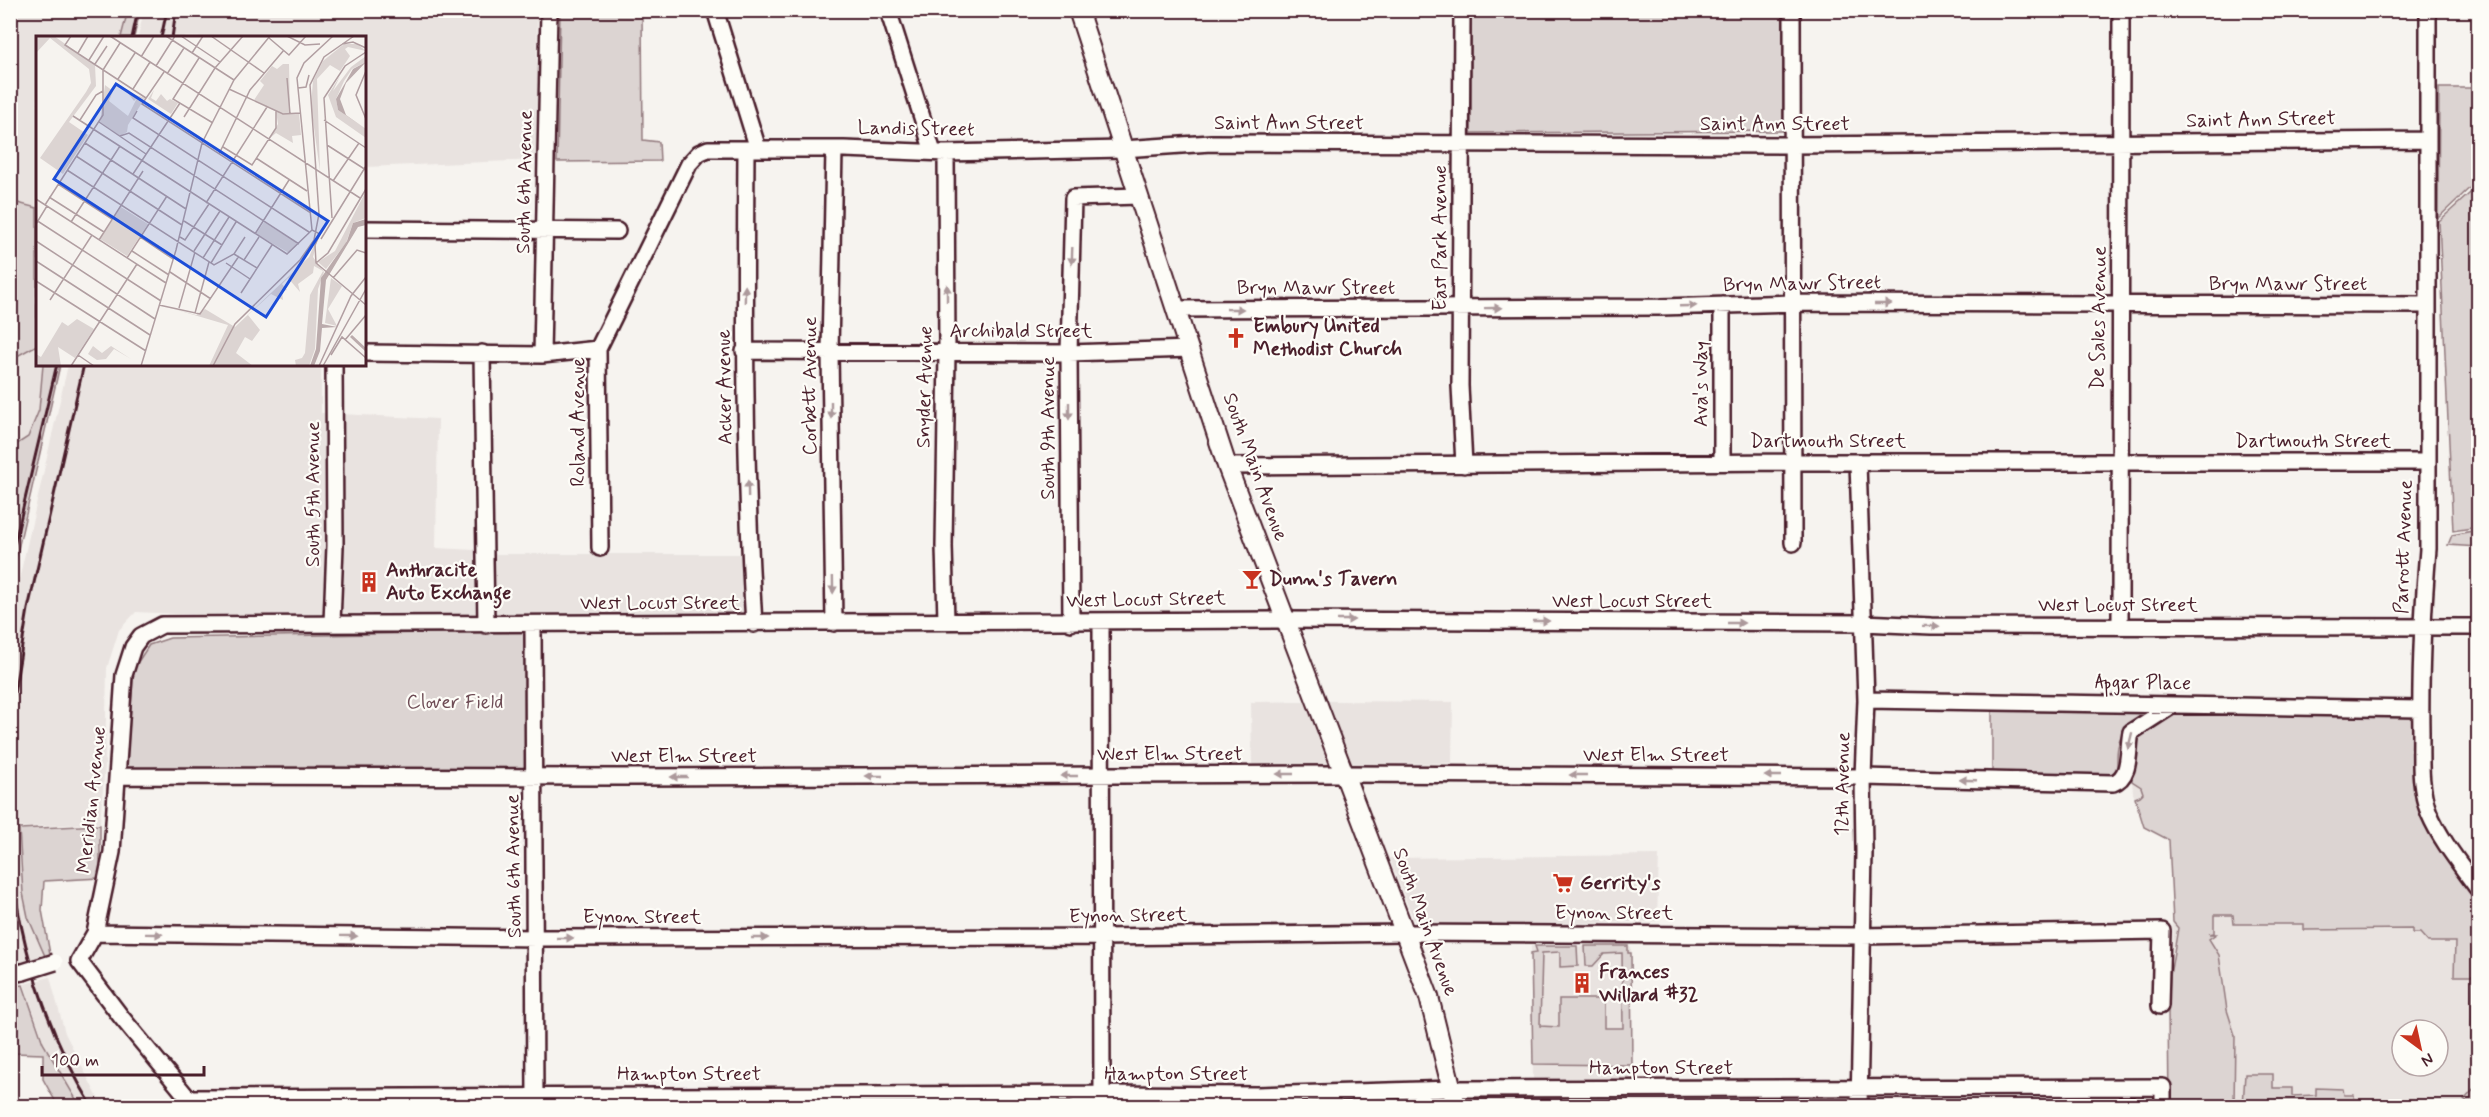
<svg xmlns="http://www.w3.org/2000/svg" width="2489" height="1117" viewBox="0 0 2489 1117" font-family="Mynerve,sans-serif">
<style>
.built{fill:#e9e3e0;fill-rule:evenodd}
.green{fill:#dcd4d2;stroke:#937a7e;stroke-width:1.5}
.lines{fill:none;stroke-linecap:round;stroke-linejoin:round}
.minor-casing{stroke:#4a1f2b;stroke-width:20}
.major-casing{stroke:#4a1f2b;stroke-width:22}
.minor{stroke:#fdfcf7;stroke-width:15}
.major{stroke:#fdfcf7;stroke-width:18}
.rail{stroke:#4a1f2b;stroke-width:3}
.minor-bridge-casing{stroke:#4a1f2b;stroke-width:20;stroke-linecap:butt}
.minor-bridge{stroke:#fdfcf7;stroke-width:15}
.oneway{fill:#ac999b}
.labels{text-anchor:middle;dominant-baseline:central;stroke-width:4.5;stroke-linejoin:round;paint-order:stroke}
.street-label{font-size:20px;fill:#4a1f2b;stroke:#fdfcf7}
.poi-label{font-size:20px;font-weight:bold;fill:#4a1f2b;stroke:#fdfcf7;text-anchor:start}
.park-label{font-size:20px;fill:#6e4c55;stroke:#fdfcf7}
.inset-river{fill:none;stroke:#bbabac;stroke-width:3}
.inset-road{fill:none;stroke:#b19ea1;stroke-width:1.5}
.view{fill:#1d4ed8;fill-opacity:0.15;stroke:#1d4ed8;stroke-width:3}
.inset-edge{fill:none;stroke:#4a1f2b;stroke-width:3}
</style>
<rect width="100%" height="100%" fill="#f6f3ef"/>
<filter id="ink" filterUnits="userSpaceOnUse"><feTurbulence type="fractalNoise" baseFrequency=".0167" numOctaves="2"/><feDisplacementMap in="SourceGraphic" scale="12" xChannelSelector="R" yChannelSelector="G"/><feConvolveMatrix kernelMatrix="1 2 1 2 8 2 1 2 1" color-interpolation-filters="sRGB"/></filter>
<g filter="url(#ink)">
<path class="built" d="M144,10L537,11L538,160L365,167L364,38L138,37Z
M10,11H128L121,37L38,38L37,208L11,201Z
M37,344L38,364L43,365L39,409L28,437L11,448V355H19Z
M68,365H321V413L438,419L436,548L475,550L476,614H176L136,612L119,630L107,668L105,765L100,823L11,828V615Z
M495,554H742L744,612L493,615Z
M1335,701L1453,702L1452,763L1252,766L1251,702Z
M2174,714L2428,823L2478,900V1106H2171L2173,935L2169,840L2144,827L2133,793L2132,781L2133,747ZM2402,1030H2438V1066H2402Z
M11,829H18L23,894L28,917L45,956L18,963L11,930Z
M1659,855L1657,921L1509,926H1416L1389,858Z
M1531,946L1631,947L1632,1078L1533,1079Z
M50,977L65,1033L102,1106H80L44,1043L24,984Z
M1470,1099L1518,1100V1106H1471Z"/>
<path class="green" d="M128,10L140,11L134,37H121Z
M560,11H642L643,140L659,142L660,161L557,162Z
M1471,11H1783V131L1471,133Z
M2439,88H2478V180L2438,218Z
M2478,186V527L2453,531L2439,221Z
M10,201L37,208V345L19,355H11Z
M43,365H60L11,580V448L28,437L39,410Z
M2478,530V547L2448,545L2452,535Z
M524,631L527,772L126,769L134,668L149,645L170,638Z
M1992,708H2157C2139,718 2121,724 2118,747C2116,756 2118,766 2116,776L1992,778Z
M2174,714H2407L2413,716L2440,844L2478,900V1042H2471L2473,976H2454L2455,942H2428L2420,933H2412V929L2304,930V924H2234L2233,915H2214V933L2209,934H2216L2209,939L2219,955L2227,1010L2235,1035L2234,1106H2169L2168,1008L2170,976L2178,928L2173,922L2169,840L2144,827L2135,798L2140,796L2143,793L2141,787L2132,781L2133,747L2140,734Z
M100,825V878L44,881L42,910L50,954L45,956L28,917L23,893L19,829Z
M1535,946H1577L1578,966L1560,967V952L1542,953L1540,1026L1559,1027V999H1604V1028H1623L1622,953L1604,954L1593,966H1586L1585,946H1628V953H1631L1632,1065L1533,1064L1531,953L1537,952Z
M23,985L43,1043L80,1106H58L43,1079V1054L14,1053L11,986Z
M2245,1074H2273V1088H2292V1096L2316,1095V1088L2343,1089L2344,1095H2354L2355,1106H2243Z
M2478,1085V1106H2471L2464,1100Z"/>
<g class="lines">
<g class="minor-casing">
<path id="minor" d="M715,10L758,149
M888,10L933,152
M1462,10L1460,386L1464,465
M1792,10L1793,543
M2428,10V549C2423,610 2420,670 2421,732C2421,758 2419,788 2429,813C2441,841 2461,865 2478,889
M746,149C745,307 744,465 754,624
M946,153L947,352L944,546L946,621
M364,229L617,231
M1722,305V462
M1177,309L1661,307L1792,303L2428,305
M744,351L1069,353L1190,349
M364,353L542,355L598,349
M482,353L486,625
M542,355L549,10
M1858,463L1866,700L1863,777L1864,852L1859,1106
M1227,466L1793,462H2428
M600,548L598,349L689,164L699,153L708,149H844L946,153L1123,149L1211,143L1792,145L2428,140
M1101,622L1102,1106
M332,623L335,546L334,364
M834,623L830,352L834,150
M1071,623L1069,353L1073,198L1139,196
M533,624L535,1106
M2120,626L2121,10
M1866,700L2420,709
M118,776L628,777L1343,774L1863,777L2113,783C2132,777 2127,750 2131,732L2173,705
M95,933L536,938L1101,937L1406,933L1861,936L2162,931L2160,1006
M79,961L95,933L112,852L124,675L133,647L141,636L162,625L1287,620L1863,623L1931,626L2478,627
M79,961L122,1018L193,1104
M10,974L23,972
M188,1098L1102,1094L1258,1095L1453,1089L2163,1087V1106"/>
</g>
<g class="major-casing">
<path id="major" d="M1078,10L1227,466L1429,997L1456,1106"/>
</g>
<use href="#minor" class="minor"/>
<use href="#major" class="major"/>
<path class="rail" d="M132,38L138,10
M161,38L167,10
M172,38L176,10
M10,563L57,364
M10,719L28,609L84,364
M10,857C20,944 46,1031 92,1106"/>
<g class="minor-bridge-casing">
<path id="minor-bridge" d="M23,972L55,962"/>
</g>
<use href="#minor-bridge" class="minor-bridge"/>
</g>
<defs><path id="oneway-solid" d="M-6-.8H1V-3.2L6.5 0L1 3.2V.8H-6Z" transform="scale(1.5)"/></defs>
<g class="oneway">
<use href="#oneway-solid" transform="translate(1072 256) rotate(92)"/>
<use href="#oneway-solid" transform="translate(947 293) rotate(-90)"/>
<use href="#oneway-solid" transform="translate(745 294) rotate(-89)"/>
<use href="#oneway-solid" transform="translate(1883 304)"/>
<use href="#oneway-solid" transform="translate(1688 306) rotate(-2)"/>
<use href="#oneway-solid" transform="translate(1493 308) rotate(-1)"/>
<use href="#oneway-solid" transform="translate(1235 309)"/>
<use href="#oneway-solid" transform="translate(831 410) rotate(90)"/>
<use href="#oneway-solid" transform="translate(1069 411) rotate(90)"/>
<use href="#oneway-solid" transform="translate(748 489) rotate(-91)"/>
<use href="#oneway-solid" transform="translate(833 585) rotate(89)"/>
<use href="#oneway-solid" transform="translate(1346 620)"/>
<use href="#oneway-solid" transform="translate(1541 621)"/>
<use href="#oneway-solid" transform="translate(1736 623)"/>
<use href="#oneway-solid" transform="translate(1931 626) rotate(1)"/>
<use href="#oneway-solid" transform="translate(2130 741) rotate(104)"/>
<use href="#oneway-solid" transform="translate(1285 774) rotate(180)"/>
<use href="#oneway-solid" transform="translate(1578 775) rotate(-180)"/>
<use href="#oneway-solid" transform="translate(874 776) rotate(180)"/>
<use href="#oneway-solid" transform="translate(1069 776) rotate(180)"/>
<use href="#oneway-solid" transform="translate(1773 776) rotate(-180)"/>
<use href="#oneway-solid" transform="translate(679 777) rotate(180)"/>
<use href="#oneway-solid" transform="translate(1968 780) rotate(-178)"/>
<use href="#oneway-solid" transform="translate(154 934) rotate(1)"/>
<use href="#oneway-solid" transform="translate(349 936) rotate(1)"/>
<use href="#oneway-solid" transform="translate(565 938)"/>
<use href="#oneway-solid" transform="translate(760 938)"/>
</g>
</g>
<defs>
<g id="church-bare" transform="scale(1.62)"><path d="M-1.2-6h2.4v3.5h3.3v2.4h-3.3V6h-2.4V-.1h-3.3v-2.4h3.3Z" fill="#c8321e" stroke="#fdfcf7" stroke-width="2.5" paint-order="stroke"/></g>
<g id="bar-bare" transform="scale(1.62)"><path d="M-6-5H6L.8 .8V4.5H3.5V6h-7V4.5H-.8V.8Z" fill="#c8321e" stroke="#fdfcf7" stroke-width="2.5" paint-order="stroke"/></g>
<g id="building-bare" transform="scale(1.62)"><path d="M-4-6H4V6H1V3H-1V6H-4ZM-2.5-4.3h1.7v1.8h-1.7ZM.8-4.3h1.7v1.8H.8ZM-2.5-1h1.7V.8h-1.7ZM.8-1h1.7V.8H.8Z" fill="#c8321e" stroke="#fdfcf7" stroke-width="2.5" paint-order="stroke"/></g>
<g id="supermarket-bare" transform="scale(1.62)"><path d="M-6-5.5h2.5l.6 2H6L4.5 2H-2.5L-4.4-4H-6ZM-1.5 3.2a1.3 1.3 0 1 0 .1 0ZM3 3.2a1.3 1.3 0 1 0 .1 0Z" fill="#c8321e" stroke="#fdfcf7" stroke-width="2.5" paint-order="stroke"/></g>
</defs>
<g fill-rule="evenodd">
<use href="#church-bare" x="1236" y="338"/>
<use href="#bar-bare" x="1252" y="579"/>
<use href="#building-bare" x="369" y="582"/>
<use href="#supermarket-bare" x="1563" y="883"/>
<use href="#building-bare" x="1582" y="983"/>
</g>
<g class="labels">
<g class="street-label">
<text transform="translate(2261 120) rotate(-1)">Saint Ann Street</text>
<text x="1289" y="123">Saint Ann Street</text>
<text x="1775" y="124">Saint Ann Street</text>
<text transform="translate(916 129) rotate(1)">Landis Street</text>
<text transform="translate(525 182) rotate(-89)">South 6th Avenue</text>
<text transform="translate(1440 238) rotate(-90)">East Park Avenue</text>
<text transform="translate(1802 284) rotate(-1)">Bryn Mawr Street</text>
<text x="2288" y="284">Bryn Mawr Street</text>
<text x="1316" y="288">Bryn Mawr Street</text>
<text transform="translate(2099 318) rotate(-89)">De Sales Avenue</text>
<text x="1021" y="331">Archibald Street</text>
<text transform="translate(1701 384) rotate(-90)">Ava's Way</text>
<text transform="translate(810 386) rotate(-90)">Corbett Avenue</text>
<text transform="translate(725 387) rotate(-91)">Acker Avenue</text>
<text transform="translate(925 387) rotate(-89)">Snyder Avenue</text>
<text transform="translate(578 422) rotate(-90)">Roland Avenue</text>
<text transform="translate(1048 428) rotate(-90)">South 9th Avenue</text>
<text x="1828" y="441">Dartmouth Street</text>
<text x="2313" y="441">Dartmouth Street</text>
<text transform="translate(1255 467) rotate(70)">South Main Avenue</text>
<text transform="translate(313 494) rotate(-90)">South 5th Avenue</text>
<text transform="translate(2404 547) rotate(-88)">Parrott Avenue</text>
<text transform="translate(1146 600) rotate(-1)">West Locust Street</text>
<text x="1632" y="601">West Locust Street</text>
<text x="660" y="603">West Locust Street</text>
<text x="2118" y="605">West Locust Street</text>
<text transform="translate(2143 683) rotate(1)">Apgar Place</text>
<text x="1170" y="754">West Elm Street</text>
<text x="1656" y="755">West Elm Street</text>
<text x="684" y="756">West Elm Street</text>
<text transform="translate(1843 784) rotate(-89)">12th Avenue</text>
<text transform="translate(92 800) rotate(-84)">Meridian Avenue</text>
<text transform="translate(514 866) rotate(-91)">South 6th Avenue</text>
<text x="1614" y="913">Eynon Street</text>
<text transform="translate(1128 916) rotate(-1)">Eynon Street</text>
<text x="642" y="917">Eynon Street</text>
<text transform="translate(1425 922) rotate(70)">South Main Avenue</text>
<text x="1661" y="1068">Hampton Street</text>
<text x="689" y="1074">Hampton Street</text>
<text x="1176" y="1074">Hampton Street</text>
</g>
<g class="poi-label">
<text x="1253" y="326">Embury United<tspan x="1253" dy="23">Methodist Church</tspan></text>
<text x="386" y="570">Anthracite<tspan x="386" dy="23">Auto Exchange</tspan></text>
<text x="1269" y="579">Dunn's Tavern</text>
<text x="1580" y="883">Gerrity's</text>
<text x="1599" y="972">Frances<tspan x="1599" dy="23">Willard #32</tspan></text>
</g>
<g class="park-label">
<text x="455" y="702">Clover Field</text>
</g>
</g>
<g transform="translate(36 36)">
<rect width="330" height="330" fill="#f6f3ef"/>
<path d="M0,0H18L59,29L60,50L33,86L52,99L27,138L4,122L50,56L55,47L53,33L14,2L1,16ZM308,8H321L330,15L312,11L309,13L314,20L304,35L294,29L281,43L284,135L275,70L277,45L287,25ZM330,20V26L316,33L308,45L300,63L302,74L330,93V102L300,81L292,59L304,40L297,55L315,31ZM247,28H253L254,78L263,77L265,99L256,100L257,107L240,97L234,102L242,88L240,75L218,64L228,49L224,45L236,30L241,33ZM69,49L77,55L73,65L92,80L101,62L98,65L91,56L109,62L92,89L91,96L84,100L64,86ZM118,54L115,62L120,65L125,58L131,65L134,63L142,67L135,78L112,63ZM330,155V182L317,187L310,207L290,233L282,226L299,215ZM85,171L112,188L91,220L64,203ZM228,186L262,208L253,217L220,198ZM283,198L277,221L288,236L282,253L279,313L273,330H260L259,324L266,322L269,317L274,259L287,235L278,230L277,237L262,248L264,256L252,242L246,248L251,254L246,255L247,264L235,258L212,279L224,294L216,305L209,301L200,317L217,330H173L192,289L131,271L160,279L169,273L199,291L273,221ZM295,242L306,250L292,273L301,290L289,287ZM41,283L58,293L39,322L22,311L25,330H0V318L5,321L26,286L32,290ZM57,310L66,317L75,310L95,323L78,313L70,323L61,324L52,318Z" fill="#dcd4d2"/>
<path d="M330,26L310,47L304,63L310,79L330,93L302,74L300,63L317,33ZM330,183V189L322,191L290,244L286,288L301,291L286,292L284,315L278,330H274L280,313L285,242L311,205L317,187Z" fill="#bbabac"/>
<path class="inset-river" d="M315,300L330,314"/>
<path class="inset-road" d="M35,0L29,9L110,62M74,0L324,162M130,0L198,44M145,0L184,26M175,0L228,37M251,0L269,9L284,8M233,2L253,19L270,0M306,8L317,6L330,12M42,17L52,0M156,17L167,0M105,21L118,0M163,22L137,63L177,87M53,24L68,0M59,28L71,10M120,30L139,0M330,35L320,59L330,83M128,36L106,68L275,177M131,38L148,12M251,42L254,78M82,43L99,17M262,52L270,51L273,39M97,53L114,26M193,53L247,78L264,77M101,75L97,82L273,196M37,80L251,218L276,194M148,81L179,32L207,0M44,84L60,59L67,55M288,84L330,112M63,86L110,118M84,100L93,97L263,208M49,107L150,173M291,109L330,134M187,111L216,129L240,92V75M183,118L214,54L248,14M40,120L146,189M220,122L271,155M31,134L178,229L198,218L209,201M97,138L144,67M297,145L323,107M22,148L76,183M13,161L68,196M0,163L130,247M170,167L231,71M9,169L67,79V34L84,7M296,182L288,62L309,30L330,16M0,184L125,265M148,185L186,209M35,186L84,110M0,188L11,170M276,194L261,42L268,27L297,0M276,194L284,198L279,209L280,227L330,269M219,198L253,144M104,201L137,223M144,201L149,204L173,168M285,203L330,130M63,204L107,135M0,205L119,283M96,215L133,239M158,215L184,175M198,218L221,232M91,222L131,160M167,222L193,181M208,224L223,201M0,225L114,299M175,227L200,186M190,227L214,243M280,227L292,217L330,153M134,236L175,263M297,242L321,214L330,217M0,245L110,315M205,257L236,209M14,264L56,199M123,269L164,278L203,220M143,272L159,216M159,277L173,226M309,304L330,279M42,319L58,330M295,319L306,301L330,322M35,330L101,228M105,330L140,214L166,107L198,44L234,0M177,330L199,288L264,224L278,204L283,178L274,49L288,21L318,0M283,330L315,260L330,241M287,330L330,253"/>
<path class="view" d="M80,48L292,185L230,281L18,143Z"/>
<rect width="330" height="330" class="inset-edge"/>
</g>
<rect width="2489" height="1117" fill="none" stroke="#fdfcf7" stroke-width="36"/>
<rect x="18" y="18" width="2453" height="1081" fill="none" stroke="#4a1f2b" stroke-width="2" filter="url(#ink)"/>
<g transform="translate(2420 1048) rotate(147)"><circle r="28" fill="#fdfcf7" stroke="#b5a4a5" stroke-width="1.5"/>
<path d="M0-4.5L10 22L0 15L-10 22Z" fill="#c8321e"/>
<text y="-9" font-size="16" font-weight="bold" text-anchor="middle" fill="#4a1f2b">N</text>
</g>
<path d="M42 1066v9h162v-9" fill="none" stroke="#4a1f2b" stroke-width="3"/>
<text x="51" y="1066" font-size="18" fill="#4a1f2b" stroke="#fdfcf7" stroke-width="4.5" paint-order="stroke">100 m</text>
</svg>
